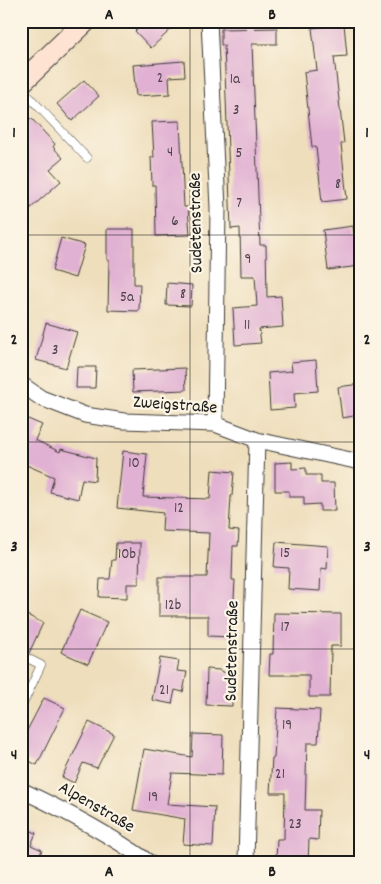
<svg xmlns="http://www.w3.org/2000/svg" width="381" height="884" viewBox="0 0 381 884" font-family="Dekko,sans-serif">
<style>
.building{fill:#e1b1d3}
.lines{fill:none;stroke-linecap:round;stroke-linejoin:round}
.service-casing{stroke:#3c3934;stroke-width:9}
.minor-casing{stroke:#3c3934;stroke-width:17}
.secondary-casing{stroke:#3c3934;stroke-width:23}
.service{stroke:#fff;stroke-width:8}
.minor{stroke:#fff;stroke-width:15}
.secondary{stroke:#fee3d2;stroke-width:21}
.grid{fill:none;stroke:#1c1c1c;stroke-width:1;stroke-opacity:0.55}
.labels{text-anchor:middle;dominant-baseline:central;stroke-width:4.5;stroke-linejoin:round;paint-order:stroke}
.number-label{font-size:15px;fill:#4d414a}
.street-label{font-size:18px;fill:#1c1c1c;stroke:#fcf5e5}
.neatline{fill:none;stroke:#1c1c1c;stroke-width:2}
.grid-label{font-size:16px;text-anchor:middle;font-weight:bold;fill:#1c1c1c}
</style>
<rect width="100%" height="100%" fill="#fcf5e5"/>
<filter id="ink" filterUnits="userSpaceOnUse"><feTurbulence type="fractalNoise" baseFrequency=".02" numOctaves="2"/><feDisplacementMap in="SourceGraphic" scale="10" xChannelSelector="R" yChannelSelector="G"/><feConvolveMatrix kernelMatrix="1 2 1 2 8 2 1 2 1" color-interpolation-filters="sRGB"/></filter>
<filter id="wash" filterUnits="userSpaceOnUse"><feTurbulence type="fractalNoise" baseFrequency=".0096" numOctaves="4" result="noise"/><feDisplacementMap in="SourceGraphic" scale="20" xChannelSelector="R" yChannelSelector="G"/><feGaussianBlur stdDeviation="1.12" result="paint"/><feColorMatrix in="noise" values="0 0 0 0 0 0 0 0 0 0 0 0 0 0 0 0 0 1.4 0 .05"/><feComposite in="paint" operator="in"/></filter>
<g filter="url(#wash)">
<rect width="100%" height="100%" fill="#eedebc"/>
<g id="blocks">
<path class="building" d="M146,21H180L151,48L135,31Z
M344,24L347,56L334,57L344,143L341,144L347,199L322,202L316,147H312L304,72L317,70L312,28Z
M277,28V44H252L260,245H266L267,297L281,296L283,327L259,329L261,343L235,345L233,308L257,306L255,276H241L240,228L231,229L224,45H221V29Z
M184,61L185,76L169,77L170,94L136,96L133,65Z
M84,80L99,96L72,121L57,104Z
M31,118L55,144L53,147L63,158L50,169L61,181L21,217V127Z
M180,121L184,207H188L190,235L156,236L155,185H152L151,157H154L152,122Z
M353,226L354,234L360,233V266L328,270L323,230Z
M107,229H134V284H140L139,311L108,310L109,260H107Z
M61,238L85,245L75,278L52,271Z
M167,283L192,285L191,306L166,305Z
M46,323L77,332L66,368L36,360Z
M316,360L318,391L294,393L295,408L270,410L268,373L292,371L291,362Z
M77,367H96L95,388H76Z
M185,368L186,390L133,392L132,370Z
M360,384V415L342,418L338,387Z
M21,416L42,425L35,440L60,452L61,449L96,458L95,481L82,479L78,499L50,492L54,477L24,464L21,471Z
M123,451L147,454L143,497L210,499L212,470L234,472L232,496H231L229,530L239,531L238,546H233L232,580H235L232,637L208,636V616H159V577H207L209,533L162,531L163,513L117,508Z
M292,462V469L306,468V475H321V483H334L335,511H320V504L304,505V497H289V491H275V463Z
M276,542L328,546L327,569L321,568L320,591L288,589L289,568L274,567Z
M116,543H140L139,584H127V598L99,597L100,579H110L112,560H115Z
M80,610L107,622L88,664L61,652Z
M21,612L43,623L29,653L22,655L21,659L24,663L21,668Z
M274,613L341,614V646H331L330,697H309V675H269L270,654H273Z
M160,658L179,661L177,671L187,672L183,692L175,690L172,704L152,700Z
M207,669L219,670L232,676V706L206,705Z
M44,698L65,708L37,765L21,757V742Z
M277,708L320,710L318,743H307L305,810H319L318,840L309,839L308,863L276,862L277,839H284L285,793H270L272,758H274Z
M89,722L114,734L97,768L83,763L74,783L62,777Z
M193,734L223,735L222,775L172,773L167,804L215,807L213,846L183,844L185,819L133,810L144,749L192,757Z
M21,826L36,833L31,845L42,850L36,863H21Z"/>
</g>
</g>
<g filter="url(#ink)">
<use href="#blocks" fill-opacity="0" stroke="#3c3934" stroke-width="1"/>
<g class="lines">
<g class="service-casing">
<path id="service" d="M21,88L87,158
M21,708L41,665L27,658"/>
</g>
<g class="minor-casing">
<path id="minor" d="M209,21L218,208L215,424
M21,384L41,398L85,415L124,421L215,424L257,440L360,462
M21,790C66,811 109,834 150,863
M246,863L257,440"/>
</g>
<g class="secondary-casing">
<path id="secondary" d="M21,83L86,21"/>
</g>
<use href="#service" class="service"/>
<use href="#minor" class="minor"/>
<use href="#secondary" class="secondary"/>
</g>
</g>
<path class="grid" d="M190,21V863M21,235H360M21,442H360M21,649H360"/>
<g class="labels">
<g class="number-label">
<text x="160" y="79">2</text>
<text x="235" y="80">1a</text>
<text x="236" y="111">3</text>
<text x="170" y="153">4</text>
<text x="239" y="154">5</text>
<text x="338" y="185">8</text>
<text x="239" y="204">7</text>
<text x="175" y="222">6</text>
<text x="248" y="260">9</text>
<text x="183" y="295">8</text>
<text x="127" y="298">5a</text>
<text x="247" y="326">11</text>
<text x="55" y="351">3</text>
<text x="134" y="464">10</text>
<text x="179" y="509">12</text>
<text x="285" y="554">15</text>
<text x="127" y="555">10b</text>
<text x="173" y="606">12b</text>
<text x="285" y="628">17</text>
<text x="164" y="691">21</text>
<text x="287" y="726">19</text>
<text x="280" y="775">21</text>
<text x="153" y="798">19</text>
<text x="295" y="825">23</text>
</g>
<g class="street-label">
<text transform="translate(197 223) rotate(-91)">Sudetenstraße</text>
<text transform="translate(175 406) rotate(4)">Zweigstraße</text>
<text transform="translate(233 651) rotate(-89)">Sudetenstraße</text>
<text transform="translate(96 808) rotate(30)">Alpenstraße</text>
</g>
</g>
<rect width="381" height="884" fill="none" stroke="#fcf5e5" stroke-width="55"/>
<rect x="28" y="28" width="326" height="828" class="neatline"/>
<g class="grid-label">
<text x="109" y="19">A</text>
<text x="272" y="19">B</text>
<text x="14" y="137">1</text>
<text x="367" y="137">1</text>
<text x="14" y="344">2</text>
<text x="367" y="344">2</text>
<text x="14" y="551">3</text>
<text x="367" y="551">3</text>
<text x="14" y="759">4</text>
<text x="367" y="759">4</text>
<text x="109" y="876">A</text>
<text x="272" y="876">B</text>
</g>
</svg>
